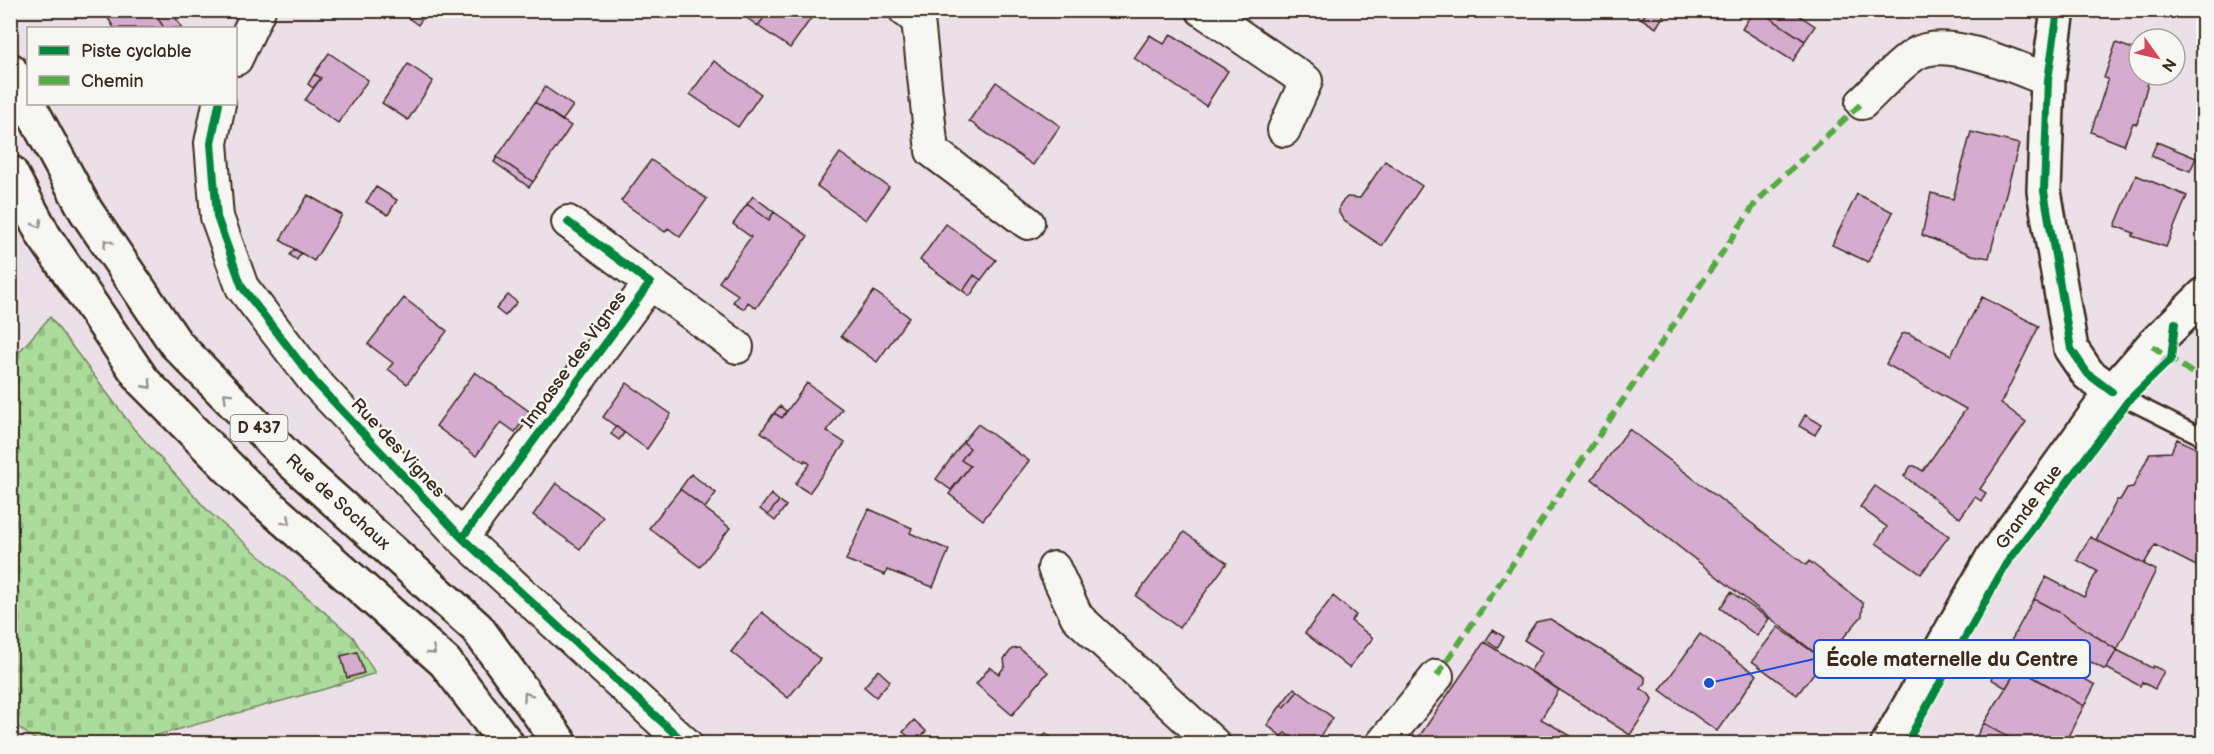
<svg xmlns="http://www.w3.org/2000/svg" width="2214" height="754" viewBox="0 0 2214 754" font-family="'Balsamiq Sans',sans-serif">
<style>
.cemetery{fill:url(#cemetery-stones);stroke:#74835c;stroke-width:1.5}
.building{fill:#d6abd0;stroke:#3b2a1e;stroke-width:1.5}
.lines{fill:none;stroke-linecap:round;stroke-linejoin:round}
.lane-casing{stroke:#3b2a1e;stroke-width:20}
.street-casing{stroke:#3b2a1e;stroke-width:36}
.secondary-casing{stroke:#3b2a1e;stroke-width:38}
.primary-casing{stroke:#3b2a1e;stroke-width:38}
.lane{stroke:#f6f6f2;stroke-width:15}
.street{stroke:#f6f6f2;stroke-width:32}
.secondary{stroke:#f6f6f2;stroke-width:33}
.primary{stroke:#f6f6f2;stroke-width:33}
.quiet{stroke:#55ab43;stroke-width:6;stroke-dasharray:12 6;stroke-linecap:butt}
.cycleway-casing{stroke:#f6f6f2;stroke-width:11}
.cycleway{stroke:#00873e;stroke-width:8}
.oneway{stroke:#989088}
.labels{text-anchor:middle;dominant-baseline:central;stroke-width:5;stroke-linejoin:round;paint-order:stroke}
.shield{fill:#f6f6f2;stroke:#73675e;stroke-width:1.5}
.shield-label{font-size:16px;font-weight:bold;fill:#3b2a1e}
.street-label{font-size:18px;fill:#3b2a1e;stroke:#f6f6f2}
.leader{fill:none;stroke:#1d4ed8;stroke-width:2}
.callout-dot{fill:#1d4ed8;stroke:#f6f6f2;stroke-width:2}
.callout{fill:#f6f6f2;stroke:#1d4ed8;stroke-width:2}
.callout-label{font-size:20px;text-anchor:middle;font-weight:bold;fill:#3b2a1e}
</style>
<defs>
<pattern id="cemetery-stones" width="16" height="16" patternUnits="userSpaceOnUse" patternTransform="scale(1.5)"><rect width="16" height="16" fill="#acdc9b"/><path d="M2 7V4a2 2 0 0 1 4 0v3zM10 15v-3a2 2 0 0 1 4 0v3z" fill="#95bd85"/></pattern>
</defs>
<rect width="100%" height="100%" fill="#ece0e8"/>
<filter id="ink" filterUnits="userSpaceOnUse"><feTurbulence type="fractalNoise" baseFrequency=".0167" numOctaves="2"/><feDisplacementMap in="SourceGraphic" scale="12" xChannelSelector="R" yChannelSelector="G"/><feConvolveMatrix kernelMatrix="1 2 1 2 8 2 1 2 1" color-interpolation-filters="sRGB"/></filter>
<g filter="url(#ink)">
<path class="cemetery" d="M50,317L134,429L209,512L353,637L375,673L325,689L129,743H40L11,722V361Z"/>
<path class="building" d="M103,10H153L164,28H114Z
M153,10H171L182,28H164Z
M397,10H428L418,25Z
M736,10H769L758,26Z
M769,10H803L812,17L790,48L758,26Z
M1630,10H1648L1642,19Z
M1648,10H1667L1656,28L1642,19Z
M1754,10H1758L1805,41L1793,61L1742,29Z
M1758,10H1791L1815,26L1805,41Z
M1171,34L1228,71L1206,106L1134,58L1150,35L1164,44Z
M2116,43L2139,51V75H2150L2137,124L2133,123L2124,145L2091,132L2108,79L2104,78Z
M329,53L368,80L338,123L305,100L321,78L314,74Z
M714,61L761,94L738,127L690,94Z
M408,64L433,81L408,120L382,103Z
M314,74L321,78L313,88L308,84Z
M996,82L1060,126L1033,165L969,121Z
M545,87L573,106L562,121L535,102Z
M535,102L571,126L533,182L497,157Z
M1971,132L2019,144L1989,258L1972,255L1922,235L1931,193L1953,199Z
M2157,142L2196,158L2190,171L2151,156Z
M840,153L889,187L866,220L817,186Z
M497,157L533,182L529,187L494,162Z
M651,160L707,199L680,237L668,228L665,232L621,201Z
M1385,161L1422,186L1382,246L1344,221L1339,213V207L1341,203L1347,197L1360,198Z
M2136,175L2187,196L2166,247L2132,236L2134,233L2115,226Z
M376,187L397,200L388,215L366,202Z
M1857,194L1893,212L1868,262L1832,245Z
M308,195L342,215L314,261L280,240Z
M753,196L774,212L769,220L747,204Z
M747,204L769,220L774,212L808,236L756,308L748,302L744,309L733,302L738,295L719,282L751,237L733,224Z
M946,224L996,260L981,280L974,275L963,291L920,260Z
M294,249L301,253L297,260L290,255Z
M974,275L981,280L970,296L963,291Z
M874,291L909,317L877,362L841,336Z
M508,295L517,302L505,316L496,309Z
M1982,297L2039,326L2001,403L2026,422L1980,489L1986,493L1981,501L1975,497L1960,518L1904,476L1911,466H1915L1923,471L1966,409L1886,364L1902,334L1908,333L1951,355Z
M404,298L447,331L407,384L388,369L393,363L368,344Z
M475,372L530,412L515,432L501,422L476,456L436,426Z
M627,383L671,414L647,449L603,417Z
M807,383L842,409L827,431L845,443L809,493L795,484L810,464L805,460L804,462L761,432L774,413L782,418Z
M780,406L786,411L782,418L774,413Z
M1805,415L1821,424L1815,435L1799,426Z
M978,424L1029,461L983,520L949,494L970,466L961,460L970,448L963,442Z
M616,426L624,433L619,440L611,434Z
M1629,429L1806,565L1809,561L1863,603L1862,616L1824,660L1592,479Z
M2177,439L2204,452V570L2155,545L2144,564L2096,540L2117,500H2120L2127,488L2133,487L2150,453L2171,452Z
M963,442L970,448L961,460L970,466L951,490L936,479Z
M691,474L716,493L705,508L680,489Z
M556,483L603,517L580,549L533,515Z
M1875,486L1949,536L1921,574L1876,543L1887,527L1860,507Z
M680,489L730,528L700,567L649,528Z
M771,494L779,501L768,515L760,509Z
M779,501L786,506L775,521L768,515Z
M869,509L912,528L910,533L949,550L933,587L887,570L885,575L846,560Z
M1184,532L1227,563L1179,628L1136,596Z
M2090,537L2156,570L2117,650L2062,614L2034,599L2046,577L2084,597L2097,571L2077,560Z
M1731,592L1769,619L1757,636L1720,608Z
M1333,596L1356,615L1351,621L1373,638L1349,668L1305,633Z
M2034,599L2062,614L2117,650L2105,670L2061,645L2053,660L2095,685L2084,706L2001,659Z
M762,612L820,659L788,698L731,652Z
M1550,619L1645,677V682L1641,689L1648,693L1652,699L1651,703L1630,735L1530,671L1543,652L1524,640L1536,622Z
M1778,627L1824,660L1797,695L1752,661Z
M1493,630L1504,637L1497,648L1486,640Z
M1700,634L1757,675L1717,731L1660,690Z
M1484,642L1559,690L1541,719L1585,744H1414Z
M1019,648L1048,672L1012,715L976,684L990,667L999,674L1005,666L1004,659L1012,649Z
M2117,650L2152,668L2153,666L2164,671L2155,689L2142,682L2140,686L2106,668Z
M357,652L364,673L347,678L341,656Z
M2001,659L2018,668L2006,688L1991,679Z
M2018,668L2084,706L2064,744H2020L1984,723Z
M878,670L890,681L876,697L864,687Z
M1294,688L1298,691L1284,708L1281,705Z
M1298,691L1333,718L1314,744H1299L1285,733L1281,736L1267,725L1281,705L1284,708Z
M914,720L926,731L916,743L903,732Z
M1984,723L2020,744H1972Z
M1046,733L1059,744H1038Z"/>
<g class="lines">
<g class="lane-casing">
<path id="lane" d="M2112,392L2204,438"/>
</g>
<g class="street-casing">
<path id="street" d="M905,10L918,20L932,151L1028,223
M1202,10L1306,81L1284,130
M236,59L259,10
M1862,103C1878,88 1896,67 1914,55C1945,34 2016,68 2048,80
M219,104L211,143L217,217L242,287L315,382L462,538L686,744
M650,283L737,347
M462,538L650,283L568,222
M1054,568L1077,617L1214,744
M1382,744L1437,676"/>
</g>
<g class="secondary-casing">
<path id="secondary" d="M2058,10L2048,80L2044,191L2071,349L2088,374L2112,392
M1888,744L1993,557L2112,392L2152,346L2204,295"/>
</g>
<g class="primary-casing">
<path id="primary" d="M10,70L86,211L176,344L291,461L477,628L561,744
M10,172L44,236L143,381L249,488L445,662L507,744"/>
</g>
<use href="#lane" class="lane"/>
<use href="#street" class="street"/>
<use href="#secondary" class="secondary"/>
<use href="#primary" class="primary"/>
<path class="quiet" d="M2152,346L2204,381
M1437,676L1757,201L1862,103"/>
<g class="cycleway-casing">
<path id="cycleway" d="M2058,10L2048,80L2044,191L2071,349L2088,374L2112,392
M219,104L211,143L217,217L242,287L315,382L462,538L686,744
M462,538L650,283L568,222
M1906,744L2006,564L2128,401L2171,359L2175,323"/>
</g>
<use href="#cycleway" class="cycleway"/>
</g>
<defs><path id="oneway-chevron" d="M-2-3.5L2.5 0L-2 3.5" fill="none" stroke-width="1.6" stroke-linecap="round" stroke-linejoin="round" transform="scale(1.5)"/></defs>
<g class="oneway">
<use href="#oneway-chevron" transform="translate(38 224) rotate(62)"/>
<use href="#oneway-chevron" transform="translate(107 243) rotate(-124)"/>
<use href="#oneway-chevron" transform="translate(148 385) rotate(48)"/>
<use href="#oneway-chevron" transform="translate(227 396) rotate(-135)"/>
<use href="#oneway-chevron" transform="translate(287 521) rotate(42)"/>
<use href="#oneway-chevron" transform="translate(432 651) rotate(42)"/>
<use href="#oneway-chevron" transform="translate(527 696) rotate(-126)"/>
</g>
</g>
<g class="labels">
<rect class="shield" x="230.5" y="415" width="57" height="26" rx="4.5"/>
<g class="shield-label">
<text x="259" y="428">D 437</text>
</g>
<g class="street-label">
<text transform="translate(574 360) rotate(-54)">Impasse des Vignes</text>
<text transform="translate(398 448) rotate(47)">Rue des Vignes</text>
<text transform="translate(338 502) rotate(42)">Rue de Sochaux</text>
<text transform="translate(2029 507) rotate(-54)">Grande Rue</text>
</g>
</g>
<path class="leader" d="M1709 683L1814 659"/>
<circle class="callout-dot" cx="1709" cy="683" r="6"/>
<rect class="callout" x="1814" y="640" width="276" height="38" rx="6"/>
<g class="callout-label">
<text x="1952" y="666">École maternelle du Centre</text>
</g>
<rect width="2214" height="754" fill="none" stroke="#f6f6f2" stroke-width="36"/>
<rect x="18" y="18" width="2178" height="718" fill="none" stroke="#3b2a1e" stroke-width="2" filter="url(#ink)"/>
<rect x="27" y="27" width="210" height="78" fill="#f6f6f2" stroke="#aba49d" stroke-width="1.5"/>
<rect x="39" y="46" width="30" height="9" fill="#00873e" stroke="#aba49d" stroke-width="1.5"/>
<text x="81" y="57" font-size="18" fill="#3b2a1e">Piste cyclable</text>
<rect x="39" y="76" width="30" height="9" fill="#55ab43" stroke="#aba49d" stroke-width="1.5"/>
<text x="81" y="87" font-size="18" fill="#3b2a1e">Chemin</text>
<g transform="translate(2157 57) rotate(124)"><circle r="28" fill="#f6f6f2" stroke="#aba49d" stroke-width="1.5"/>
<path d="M0-4.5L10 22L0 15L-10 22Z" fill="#d1495b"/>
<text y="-9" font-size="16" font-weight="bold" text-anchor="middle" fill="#3b2a1e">N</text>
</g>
</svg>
